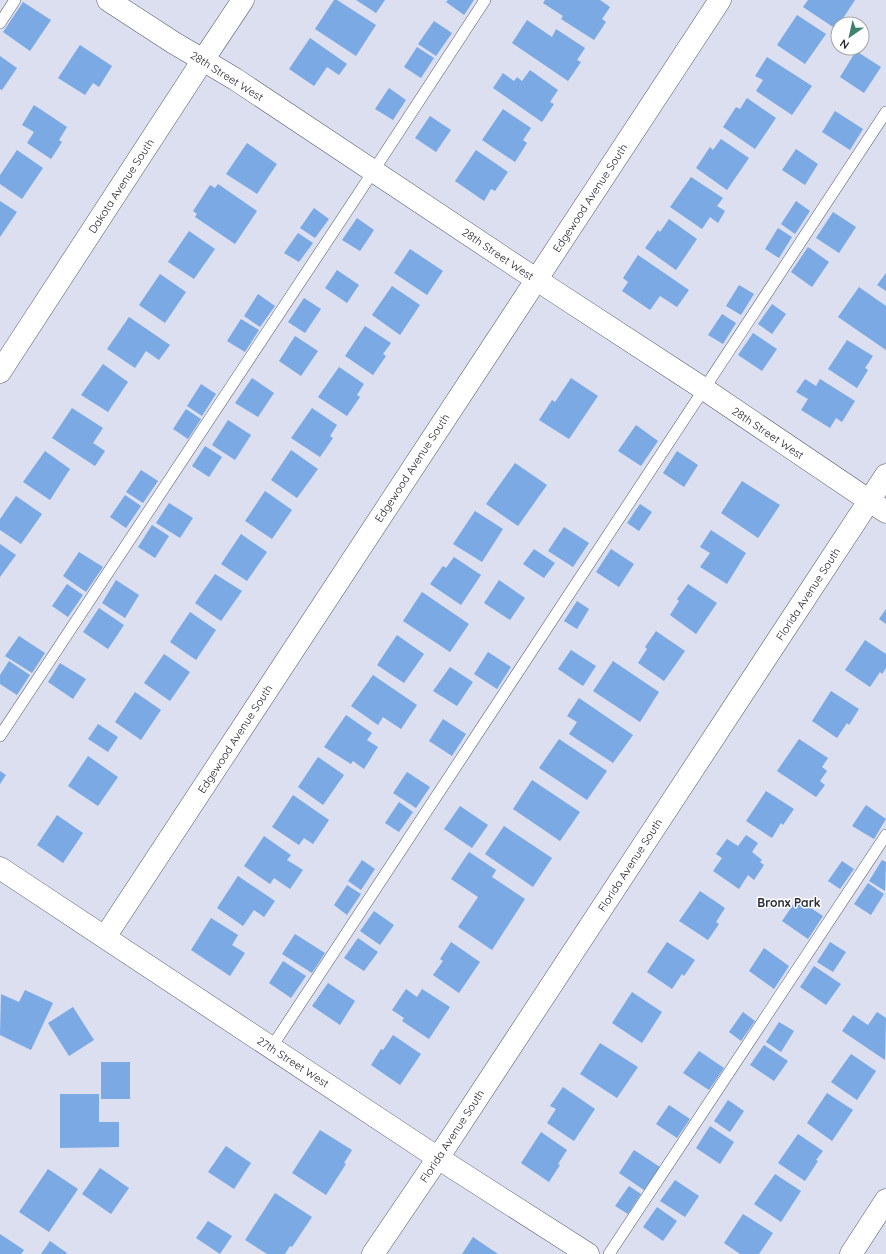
<svg xmlns="http://www.w3.org/2000/svg" width="886" height="1254" viewBox="0 0 886 1254" font-family="Quicksand,sans-serif">
	<style>
		.building { fill: #7aa9e4 }
		.lines { fill: none; stroke-linecap: round; stroke-linejoin: round }
		.lane-casing { stroke: #565a68; stroke-width: 12 }
		.street-casing { stroke: #565a68; stroke-width: 23 }
		.secondary-casing { stroke: #565a68; stroke-width: 23 }
		.lane { stroke: #fff; stroke-width: 11 }
		.street { stroke: #fff; stroke-width: 22 }
		.secondary { stroke: #fff; stroke-width: 22 }
		.labels { text-anchor: middle; stroke-width: 3; stroke-linejoin: round; paint-order: stroke }
		.street-label { font-size: 11px; fill: #22232a; stroke: #fff }
		.neighbourhood-label { font-size: 12px; font-weight: bold; fill: #292c38; stroke: #fff }
	</style>
	<rect width="100%" height="100%" fill="#dbdff0"/>
	<!-- building -->
	<g class="building">
		<polygon points="334,0 337,0 376,25 356,56 315,29"/>
		<polygon points="356,0 385,0 376,13"/>
		<polygon points="448,0 474,0 464,15 446,2"/>
		<polygon points="545,0 600,0 610,7 602,19 606,22 594,40 561,19 563,16 543,3"/>
		<polygon points="808,0 855,0 836,29 803,7"/>
		<polygon points="23,2 51,20 30,51 3,32"/>
		<polygon points="797,15 826,34 805,64 777,45"/>
		<polygon points="527,20 552,37 556,29 585,48 577,60 581,62 568,81 512,43"/>
		<polygon points="434,21 452,33 436,56 418,44"/>
		<polygon points="310,38 347,64 339,75 327,67 314,86 289,69"/>
		<polygon points="80,45 112,66 99,87 93,83 85,95 58,78"/>
		<polygon points="417,47 434,58 421,78 404,67"/>
		<polygon points="856,51 881,67 864,93 840,77"/>
		<polygon points="0,56 17,68 2,90 0,89"/>
		<polygon points="767,57 812,86 792,115 756,91 763,80 755,76"/>
		<polygon points="530,70 558,90 550,102 554,104 542,122 493,88 503,73 514,81 517,77 522,81"/>
		<polygon points="389,88 406,100 393,120 375,109"/>
		<polygon points="747,98 776,118 755,149 723,127 736,107 740,109"/>
		<polygon points="34,105 67,127 59,140 62,142 51,159 27,143 34,132 22,125"/>
		<polygon points="503,109 531,128 523,140 527,143 515,162 482,140"/>
		<polygon points="835,111 863,129 850,150 822,132"/>
		<polygon points="430,116 451,130 436,152 415,138"/>
		<polygon points="721,139 749,158 727,190 696,168 710,147 713,150"/>
		<polygon points="247,143 277,164 257,194 226,174"/>
		<polygon points="796,149 818,164 805,185 782,170"/>
		<polygon points="17,150 43,168 22,199 0,184 0,175"/>
		<polygon points="476,150 508,172 495,191 491,189 484,201 455,181"/>
		<polygon points="691,177 723,198 717,206 725,211 718,223 710,217 702,229 670,207"/>
		<polygon points="218,184 257,211 235,244 195,217 197,214 193,211 210,185 215,188"/>
		<polygon points="0,201 17,212 0,237"/>
		<polygon points="796,201 810,211 795,234 781,224"/>
		<polygon points="314,208 329,219 315,238 300,228"/>
		<polygon points="833,212 856,227 839,253 816,238"/>
		<polygon points="357,218 374,230 360,251 342,240"/>
		<polygon points="669,219 697,239 676,270 645,248 658,230 660,232"/>
		<polygon points="778,228 792,237 779,258 765,249"/>
		<polygon points="189,231 215,249 194,279 168,262"/>
		<polygon points="298,233 313,243 299,262 284,253"/>
		<polygon points="808,247 829,262 812,287 791,272"/>
		<polygon points="410,249 443,271 427,295 394,273"/>
		<polygon points="638,255 689,290 677,307 660,296 650,310 622,291 628,282 623,278"/>
		<polygon points="337,270 359,285 347,303 325,288"/>
		<polygon points="886,273 886,291 877,285"/>
		<polygon points="160,274 186,292 165,323 139,305"/>
		<polygon points="739,285 754,294 741,315 726,306"/>
		<polygon points="392,286 420,305 400,335 372,315"/>
		<polygon points="859,287 886,306 886,350 838,317"/>
		<polygon points="258,294 275,306 260,327 244,316"/>
		<polygon points="304,298 321,309 305,333 288,322"/>
		<polygon points="772,304 786,314 772,334 758,324"/>
		<polygon points="722,314 736,323 723,344 708,335"/>
		<polygon points="129,317 170,345 159,360 146,351 135,368 107,349"/>
		<polygon points="241,319 259,330 245,352 227,341"/>
		<polygon points="365,326 391,343 383,354 386,356 373,375 345,356"/>
		<polygon points="753,333 777,349 762,371 738,355"/>
		<polygon points="295,336 318,351 301,376 279,361"/>
		<polygon points="847,340 873,356 865,368 868,370 857,388 828,369"/>
		<polygon points="103,364 128,382 108,412 81,395"/>
		<polygon points="339,367 364,384 357,395 360,397 347,416 318,397"/>
		<polygon points="252,378 274,393 258,417 235,403"/>
		<polygon points="571,378 598,396 569,439 539,420 552,400 555,402"/>
		<polygon points="805,379 816,386 820,379 855,401 842,422 836,418 830,428 801,410 808,399 796,392"/>
		<polygon points="201,384 216,394 202,416 187,406"/>
		<polygon points="72,408 103,428 93,443 105,451 95,466 52,438"/>
		<polygon points="312,408 337,425 330,436 333,438 320,457 291,438"/>
		<polygon points="186,409 201,419 188,439 173,429"/>
		<polygon points="228,420 251,435 235,460 212,445"/>
		<polygon points="636,425 658,441 641,466 618,451"/>
		<polygon points="205,446 222,457 209,477 192,466"/>
		<polygon points="291,450 318,469 297,498 271,480"/>
		<polygon points="45,451 70,469 50,500 23,482"/>
		<polygon points="677,451 698,465 684,487 663,473"/>
		<polygon points="515,463 547,485 518,526 486,504"/>
		<polygon points="141,470 158,481 143,503 126,492"/>
		<polygon points="742,481 780,505 758,538 721,513"/>
		<polygon points="265,491 292,510 272,539 245,521"/>
		<polygon points="125,495 141,506 126,528 110,517"/>
		<polygon points="16,496 42,514 21,544 0,530 0,519"/>
		<polygon points="169,503 193,518 180,538 156,523"/>
		<polygon points="640,504 652,512 639,531 627,523"/>
		<polygon points="475,511 503,529 482,562 453,544"/>
		<polygon points="152,525 169,536 155,558 138,547"/>
		<polygon points="564,527 589,543 573,567 548,551"/>
		<polygon points="711,530 746,553 727,584 700,567 710,553 700,547"/>
		<polygon points="241,534 267,552 247,581 221,564"/>
		<polygon points="0,544 16,555 0,577"/>
		<polygon points="534,549 555,563 544,578 523,564"/>
		<polygon points="611,549 634,564 619,587 596,572"/>
		<polygon points="79,552 103,567 86,592 63,576"/>
		<polygon points="454,557 481,575 461,605 430,584 443,566 446,568"/>
		<polygon points="215,574 242,591 221,621 195,603"/>
		<polygon points="116,580 139,595 125,618 102,603"/>
		<polygon points="499,580 525,598 510,620 484,603"/>
		<polygon points="67,584 83,595 68,617 52,606"/>
		<polygon points="688,584 717,603 696,634 670,615 679,601 677,599"/>
		<polygon points="422,592 469,624 450,652 403,621"/>
		<polygon points="577,601 589,609 577,629 564,621"/>
		<polygon points="99,608 124,625 108,649 83,632"/>
		<polygon points="886,609 886,624 879,619"/>
		<polygon points="190,612 216,630 196,660 170,642"/>
		<polygon points="656,631 685,651 664,681 638,663 647,649 645,647"/>
		<polygon points="397,635 424,654 404,683 377,665"/>
		<polygon points="19,636 45,653 32,673 5,656"/>
		<polygon points="865,640 886,654 886,668 882,674 880,672 870,687 845,670"/>
		<polygon points="571,650 596,666 583,686 558,669"/>
		<polygon points="488,652 511,667 497,689 474,674"/>
		<polygon points="164,654 190,672 170,701 144,683"/>
		<polygon points="9,661 30,675 17,695 0,684 0,675"/>
		<polygon points="613,661 659,692 640,722 593,691"/>
		<polygon points="60,663 86,679 73,699 48,682"/>
		<polygon points="450,667 473,682 457,706 433,691"/>
		<polygon points="373,675 417,705 401,729 383,717 378,725 351,706"/>
		<polygon points="831,691 859,709 849,725 847,723 837,738 812,721"/>
		<polygon points="135,692 161,710 141,740 115,722"/>
		<polygon points="579,698 633,735 613,763 569,734 577,722 567,716"/>
		<polygon points="346,715 372,733 367,740 378,747 364,769 353,761 351,764 324,747"/>
		<polygon points="443,719 466,734 452,756 429,741"/>
		<polygon points="98,724 118,737 108,752 88,739"/>
		<polygon points="559,739 607,771 587,800 539,768"/>
		<polygon points="799,739 828,758 822,767 827,771 820,781 825,785 816,797 777,771"/>
		<polygon points="88,756 118,777 98,806 68,786"/>
		<polygon points="318,757 344,775 323,805 298,787"/>
		<polygon points="0,771 6,775 0,784"/>
		<polygon points="407,772 430,787 416,808 393,793"/>
		<polygon points="532,780 580,812 560,841 513,809"/>
		<polygon points="766,791 794,809 783,825 781,823 772,838 746,821"/>
		<polygon points="293,795 329,820 313,844 304,838 299,845 272,827"/>
		<polygon points="399,802 413,812 399,832 385,823"/>
		<polygon points="866,805 886,819 874,839 852,826"/>
		<polygon points="460,806 488,825 472,848 444,829"/>
		<polygon points="57,815 83,833 63,863 37,845"/>
		<polygon points="504,826 552,858 533,887 485,854"/>
		<polygon points="746,835 758,843 752,852 762,860 760,862 764,865 754,880 748,875 739,889 713,871 722,858 716,854 727,839 738,846"/>
		<polygon points="264,836 291,855 287,860 303,870 290,889 274,878 270,884 244,866"/>
		<polygon points="469,852 496,870 492,877 525,899 492,950 458,927 478,897 451,879"/>
		<polygon points="362,860 375,869 361,890 348,881"/>
		<polygon points="882,860 886,862 885,891 869,881"/>
		<polygon points="842,861 854,869 840,889 828,881"/>
		<polygon points="238,876 275,901 264,917 254,910 243,926 217,908"/>
		<polygon points="868,883 884,894 871,915 854,904"/>
		<polygon points="347,885 361,894 347,915 334,905"/>
		<polygon points="700,891 725,908 716,922 719,924 708,940 679,921"/>
		<polygon points="797,899 823,916 808,939 782,921"/>
		<polygon points="374,911 394,925 380,945 360,931"/>
		<polygon points="211,918 238,935 232,945 245,953 230,976 191,950"/>
		<polygon points="295,934 325,953 312,973 282,954"/>
		<polygon points="358,938 378,952 364,971 344,958"/>
		<polygon points="451,942 480,962 459,993 433,975 443,961 440,959"/>
		<polygon points="667,942 695,960 684,976 682,974 672,989 647,972"/>
		<polygon points="830,942 846,952 833,972 817,962"/>
		<polygon points="764,948 789,966 774,989 749,971"/>
		<polygon points="283,961 306,976 291,998 269,983"/>
		<polygon points="814,966 841,984 826,1005 800,987"/>
		<polygon points="328,983 355,1001 340,1025 312,1006"/>
		<polygon points="406,989 417,997 422,989 450,1007 429,1039 402,1021 404,1018 392,1010"/>
		<polygon points="25,990 53,1003 31,1050 0,1035 1,994 19,1002"/>
		<polygon points="632,992 662,1012 642,1043 612,1023"/>
		<polygon points="73,1007 94,1040 69,1056 48,1023"/>
		<polygon points="743,1012 755,1021 741,1041 729,1032"/>
		<polygon points="877,1012 886,1018 885,1060 842,1031 853,1015 868,1025"/>
		<polygon points="779,1022 794,1031 781,1052 766,1042"/>
		<polygon points="393,1035 421,1054 400,1085 371,1065 381,1049 383,1050"/>
		<polygon points="600,1043 638,1067 617,1098 580,1074"/>
		<polygon points="764,1045 788,1061 774,1081 750,1065"/>
		<polygon points="699,1051 724,1068 709,1090 683,1073"/>
		<polygon points="851,1054 876,1071 857,1100 831,1082"/>
		<rect x="101" y="1062" width="29" height="37"/>
		<polygon points="563,1087 595,1109 574,1141 547,1123 556,1109 550,1106"/>
		<polygon points="827,1093 853,1110 832,1141 807,1123"/>
		<polygon points="60,1094 99,1094 99,1122 119,1122 119,1147 60,1148"/>
		<polygon points="728,1100 744,1111 730,1132 714,1121"/>
		<polygon points="669,1105 690,1119 677,1138 656,1124"/>
		<polygon points="710,1126 734,1142 720,1164 696,1148"/>
		<polygon points="320,1130 352,1150 344,1163 346,1164 326,1195 292,1173"/>
		<polygon points="541,1132 567,1150 558,1164 560,1165 549,1182 521,1163"/>
		<polygon points="798,1134 823,1151 816,1160 818,1161 805,1181 778,1163"/>
		<polygon points="226,1146 251,1163 234,1189 208,1172"/>
		<polygon points="634,1150 660,1167 644,1190 619,1173"/>
		<polygon points="100,1168 129,1188 111,1214 82,1194"/>
		<polygon points="48,1169 78,1189 49,1232 19,1212"/>
		<polygon points="775,1174 801,1191 781,1222 754,1204"/>
		<polygon points="675,1180 699,1196 685,1217 660,1201"/>
		<polygon points="629,1186 641,1194 628,1214 615,1206"/>
		<polygon points="275,1193 312,1217 292,1247 290,1246 285,1254 267,1254 245,1240"/>
		<polygon points="657,1207 677,1221 663,1241 643,1227"/>
		<polygon points="743,1214 773,1233 759,1254 740,1254 724,1243"/>
		<polygon points="208,1221 232,1236 220,1254 196,1238"/>
		<polygon points="0,1234 24,1250 21,1254 0,1254"/>
		<polygon points="473,1237 498,1254 462,1254"/>
		<polygon points="50,1241 67,1253 66,1254 41,1254"/>
	</g>
	<g class="lines">
		<!-- lane casing -->
		<g class="lane-casing">
			<g id="lane">
				<polyline points="0,23 15,0"/>
				<polyline points="0,736 359,193 485,0"/>
				<polyline points="271,1048 886,112"/>
				<polyline points="609,1254 886,835"/>
			</g>
		</g>
		<!-- street casing -->
		<g class="street-casing">
			<g id="street">
				<polyline points="0,372 203,60 174,43 108,0"/>
				<polyline points="0,868 438,1158 588,1254"/>
				<polyline points="105,937 720,0"/>
				<polyline points="373,1254 438,1158 886,475"/>
				<polyline points="851,1254 886,1200"/>
			</g>
		</g>
		<!-- secondary casing -->
		<g class="secondary-casing">
			<polyline id="secondary" points="243,0 203,60 235,79 537,280 704,389 886,512"/>
		</g>
		<!-- lane -->
		<use href="#lane" class="lane"/>
		<!-- street -->
		<use href="#street" class="street"/>
		<!-- secondary -->
		<use href="#secondary" class="secondary"/>
	</g>
	<g class="labels">
		<!-- street labels -->
		<g class="street-label">
			<text transform="translate(227 76) rotate(32)" y="4">28th Street West</text>
			<text transform="translate(121 186) rotate(-57)" y="4">Dakota Avenue South</text>
			<text transform="translate(590 198) rotate(-57)" y="4">Edgewood Avenue South</text>
			<text transform="translate(498 254) rotate(34)" y="4">28th Street West</text>
			<text transform="translate(768 433) rotate(34)" y="4">28th Street West</text>
			<text transform="translate(412 468) rotate(-57)" y="4">Edgewood Avenue South</text>
			<text transform="translate(808 594) rotate(-57)" y="4">Florida Avenue South</text>
			<text transform="translate(235 739) rotate(-57)" y="4">Edgewood Avenue South</text>
			<text transform="translate(630 865) rotate(-57)" y="4">Florida Avenue South</text>
			<text transform="translate(293 1062) rotate(33)" y="4">27th Street West</text>
			<text transform="translate(452 1136) rotate(-57)" y="4">Florida Avenue South</text>
		</g>
		<!-- neighbourhood labels -->
		<g class="neighbourhood-label">
			<text x="789" y="907">Bronx Park</text>
		</g>
	</g>
	<!-- north arrow -->
	<g transform="translate(850 36) rotate(214)"><circle r="19" fill="#ffffff" stroke="#a7a7aa"/>
	<path d="M0-3L7 15L0 10L-7 15Z" fill="#3f8171"/>
	<text y="-6" font-size="11" font-weight="bold" text-anchor="middle" fill="#22232a">N</text>
	</g>
</svg>
